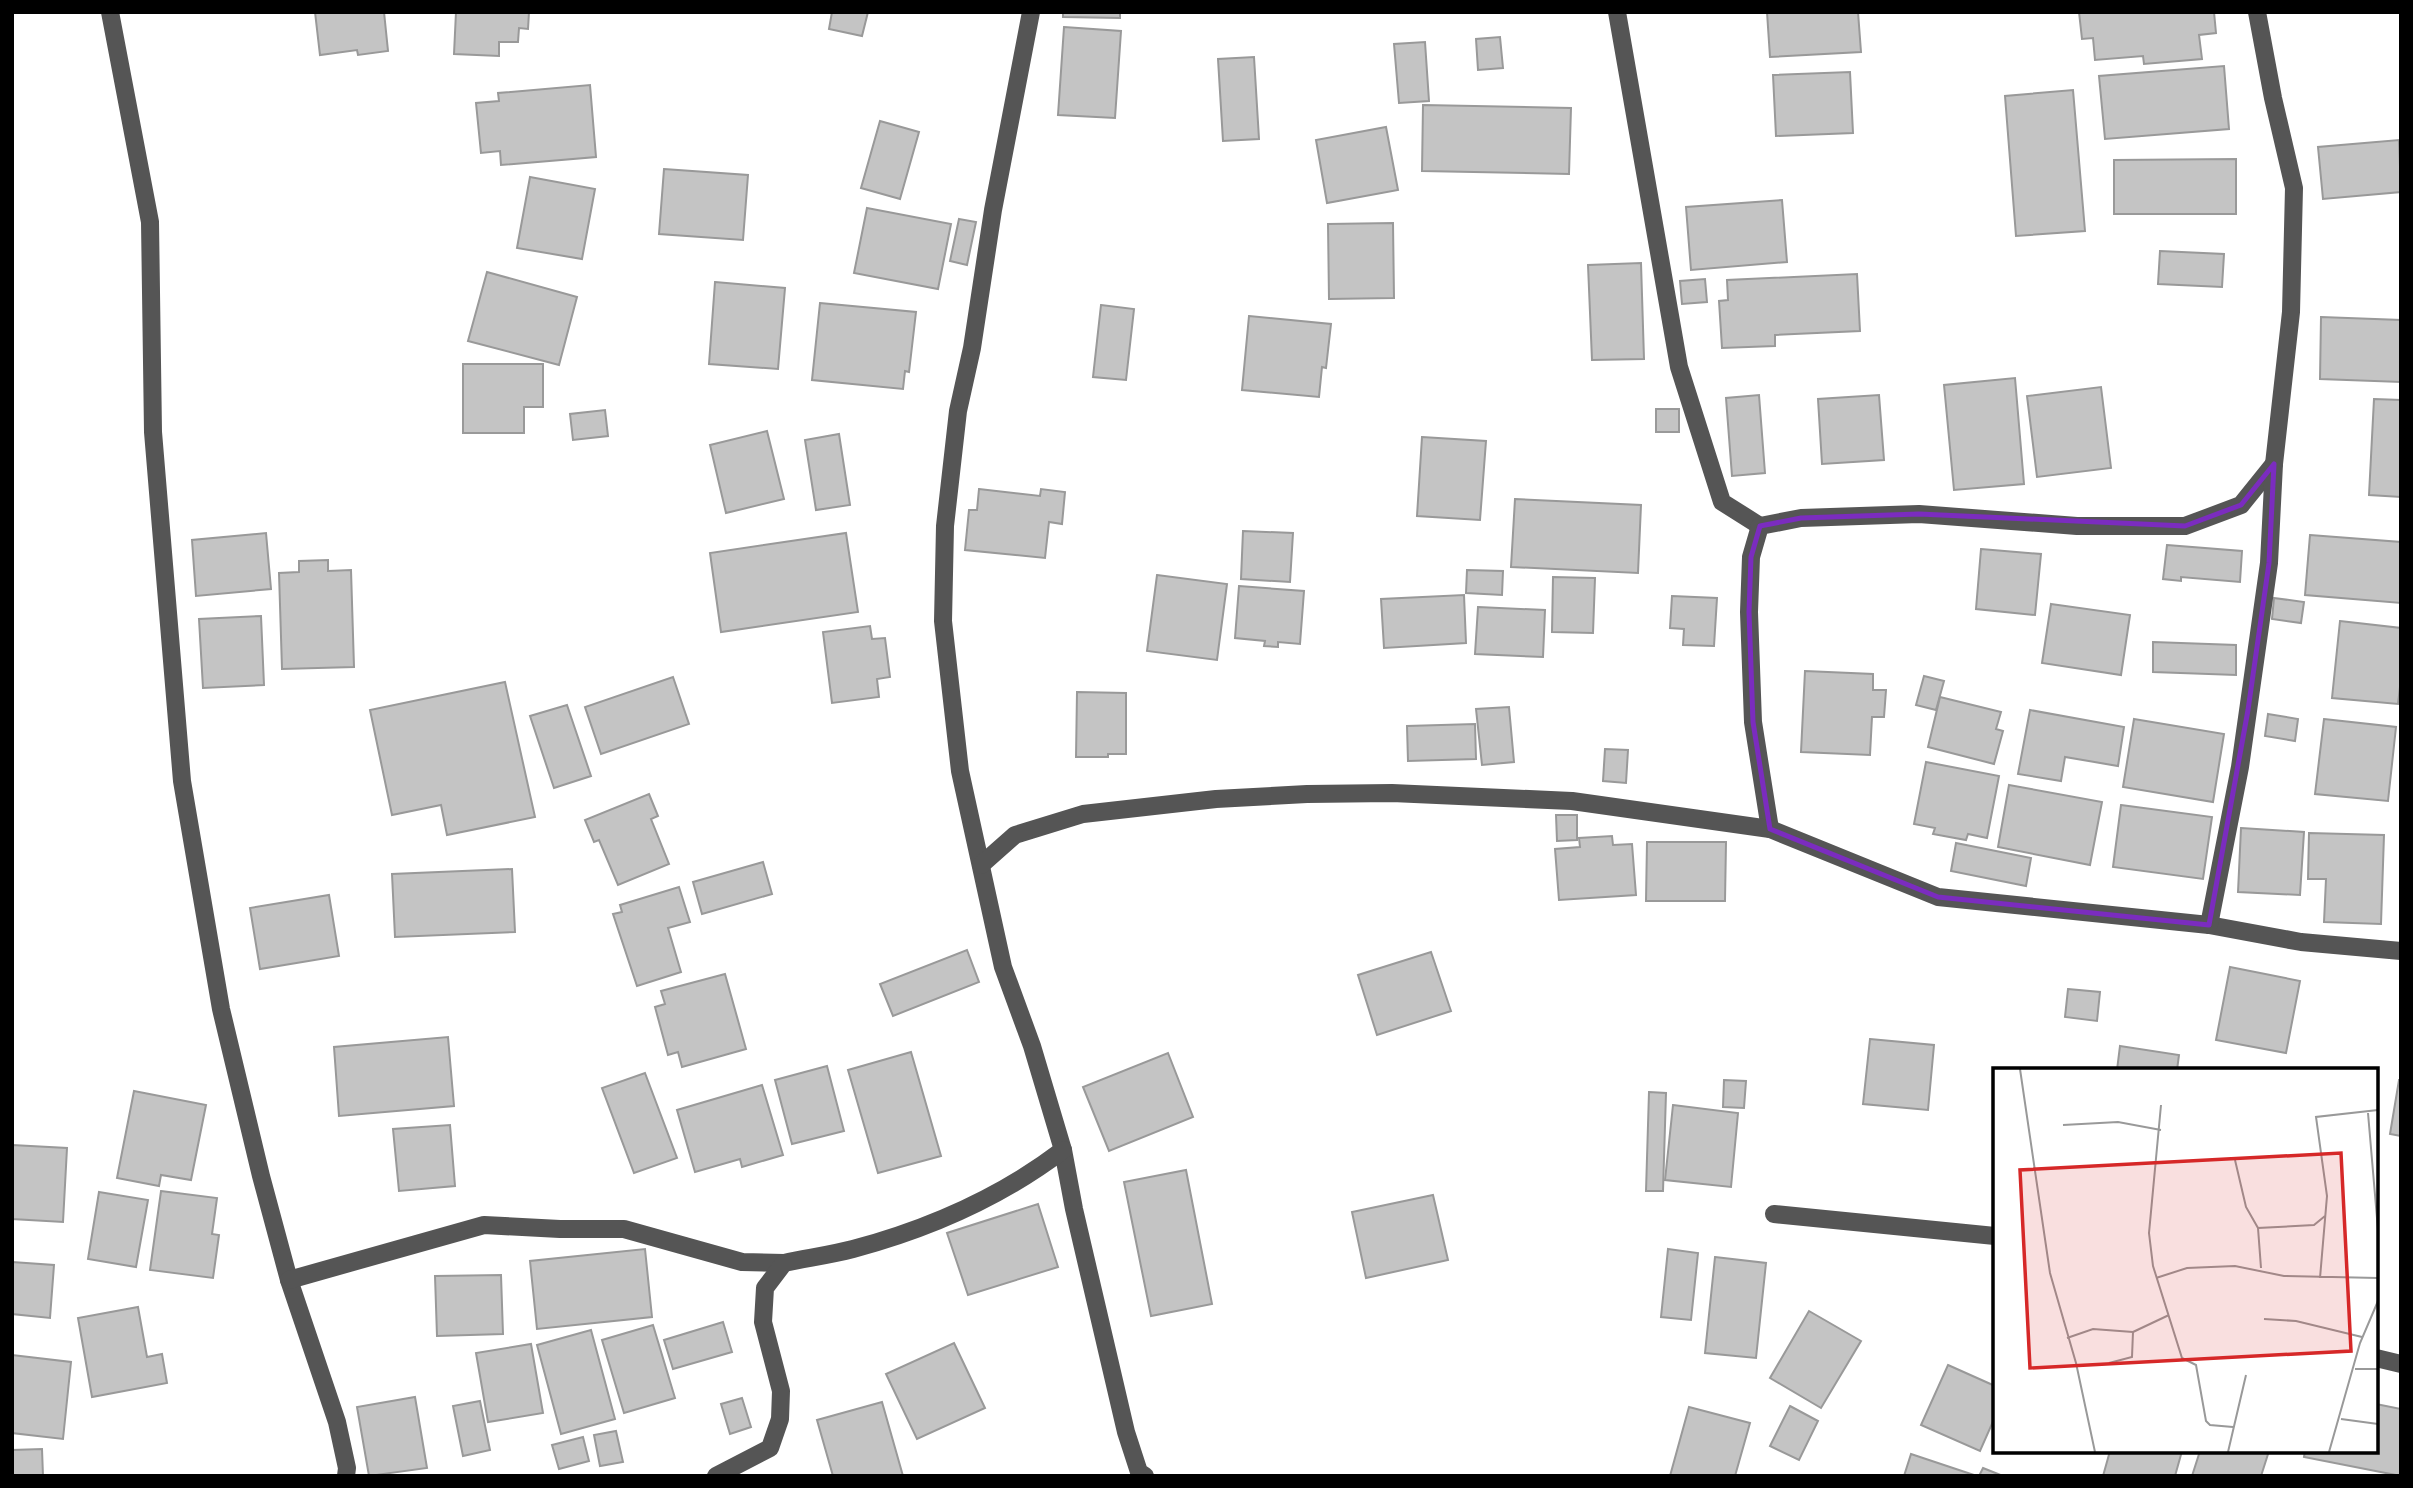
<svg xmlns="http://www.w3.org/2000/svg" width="2413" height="1488" viewBox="0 0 2413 1488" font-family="'Varela Round',sans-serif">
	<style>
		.building { fill: #c4c4c4; stroke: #999; stroke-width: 2 }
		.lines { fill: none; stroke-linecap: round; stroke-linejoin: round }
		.minor { stroke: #555; stroke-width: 18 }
		.marked { fill: none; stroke: #7b2cbf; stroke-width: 5; stroke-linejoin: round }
		.inset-road { fill: none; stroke: #999; stroke-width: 2 }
		.view { fill: #d62828; fill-opacity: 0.15; stroke: #d62828; stroke-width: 3.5 }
		.inset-edge { fill: none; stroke: #000; stroke-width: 3.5 }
	</style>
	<rect width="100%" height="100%" fill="#fff"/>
	<!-- building -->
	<g class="building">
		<polygon points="315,12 384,12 388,51 358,55 357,50 320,55"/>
		<polygon points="456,12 529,12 528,29 519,28 518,42 499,42 499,56 454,54"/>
		<polygon points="832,12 868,12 862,36 829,29"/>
		<polygon points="1063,12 1120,12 1120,18 1063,17"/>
		<polygon points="1767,12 1858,12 1861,52 1770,57"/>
		<polygon points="2079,12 2214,12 2216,33 2199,35 2202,59 2144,64 2143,56 2095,60 2093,38 2082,39"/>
		<polygon points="1064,27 1121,31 1115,118 1058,115"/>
		<polygon points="1500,37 1503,68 1478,70 1476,39"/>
		<polygon points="1425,42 1429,101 1399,103 1394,44"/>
		<polygon points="1254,57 1259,139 1223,141 1218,59"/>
		<polygon points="2224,66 2229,129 2105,139 2099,76"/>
		<polygon points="1850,72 1853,133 1776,136 1773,75"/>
		<polygon points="590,85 596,157 501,165 500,151 481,153 476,103 499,101 498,93"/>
		<polygon points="2073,90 2085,231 2016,236 2005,96"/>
		<polygon points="1423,105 1571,108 1569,174 1422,171"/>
		<polygon points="880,121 919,132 900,199 861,188"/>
		<polygon points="1386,127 1398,190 1327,203 1316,140"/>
		<polygon points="2399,140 2401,192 2323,199 2318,147"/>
		<polygon points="2236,159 2236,214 2114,214 2114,160"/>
		<polygon points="664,169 748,175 743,240 659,234"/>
		<polygon points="530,177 595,189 582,259 517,248"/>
		<polygon points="1782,200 1787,262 1691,270 1686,207"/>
		<polygon points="867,208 951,224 938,289 854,273"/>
		<polygon points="959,219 976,222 967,265 950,261"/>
		<polygon points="1393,223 1394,298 1329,299 1328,224"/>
		<polygon points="2160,251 2224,254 2222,287 2158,284"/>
		<polygon points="1641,263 1644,359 1592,360 1588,265"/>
		<polygon points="487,272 577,297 559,365 468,341"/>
		<polygon points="1857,274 1860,331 1775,335 1775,346 1722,348 1719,301 1728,300 1727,280"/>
		<polygon points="1705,279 1707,302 1682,304 1680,281"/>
		<polygon points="715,282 785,288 778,369 709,364"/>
		<polygon points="820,303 916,312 909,372 905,371 903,389 812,380"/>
		<polygon points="1101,305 1134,309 1126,380 1093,377"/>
		<polygon points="1249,316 1331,324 1326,368 1322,367 1319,397 1242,390"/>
		<polygon points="2321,317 2401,320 2401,382 2320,379"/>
		<polygon points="463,364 543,364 543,407 524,407 524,433 463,433"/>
		<polygon points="2015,378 2024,484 1954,490 1944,385"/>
		<polygon points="2101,387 2111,468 2037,477 2027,396"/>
		<polygon points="1759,395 1765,473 1732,476 1726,398"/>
		<polygon points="1879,395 1884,460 1822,464 1818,399"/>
		<polygon points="2374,399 2401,400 2401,497 2369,495"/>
		<rect x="1656" y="409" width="23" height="23"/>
		<polygon points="605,410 608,436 573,440 570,414"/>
		<polygon points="767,431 784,499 726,513 710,445"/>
		<polygon points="839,434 850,505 816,510 805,440"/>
		<polygon points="1422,437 1486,441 1480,520 1417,516"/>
		<polygon points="979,489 1040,496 1041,489 1065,492 1062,524 1049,522 1045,558 965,550 969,510 977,510"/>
		<polygon points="1515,499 1641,505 1638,573 1511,567"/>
		<polygon points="1243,531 1293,533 1290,582 1241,579"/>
		<polygon points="266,533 271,589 196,596 192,540"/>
		<polygon points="846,533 858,612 721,632 710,553"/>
		<polygon points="2310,535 2401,542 2401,603 2305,595"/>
		<polygon points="2167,545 2242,551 2240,582 2181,577 2181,581 2163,579"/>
		<polygon points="1981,549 2041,554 2035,615 1976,609"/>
		<polygon points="328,560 328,571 351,570 354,667 282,669 279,573 299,572 299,561"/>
		<polygon points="1467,570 1503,571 1502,595 1466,593"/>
		<polygon points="1157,575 1227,584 1217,660 1147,651"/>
		<polygon points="1553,577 1595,578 1593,633 1552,632"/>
		<polygon points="1239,586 1304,591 1300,644 1278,642 1278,647 1264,646 1265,641 1235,638"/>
		<polygon points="1464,595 1466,643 1384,648 1381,599"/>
		<polygon points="1672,596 1717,598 1714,646 1683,645 1684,629 1670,628"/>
		<polygon points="2274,598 2304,602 2301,623 2272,619"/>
		<polygon points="2051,604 2130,615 2121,675 2042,663"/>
		<polygon points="1478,607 1545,610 1543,657 1475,654"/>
		<polygon points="261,616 264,685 203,688 199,619"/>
		<polygon points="2340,621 2401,628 2401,678 2398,704 2332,698"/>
		<polygon points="870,626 872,639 885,638 890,677 877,679 879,697 832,703 823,632"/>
		<polygon points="2153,642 2236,645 2236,675 2153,672"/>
		<polygon points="1805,671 1873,674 1873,690 1886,690 1884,717 1872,717 1870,755 1801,752"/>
		<polygon points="1924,676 1944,681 1936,710 1916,705"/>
		<polygon points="673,677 689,724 601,754 585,707"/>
		<polygon points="505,682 535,817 447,835 441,805 392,815 370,710"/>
		<polygon points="1077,692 1126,693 1126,754 1108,754 1108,757 1076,757"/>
		<polygon points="1940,697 2001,712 1996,729 2003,731 1994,764 1928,747"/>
		<polygon points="567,705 591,776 554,788 530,716"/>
		<polygon points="1509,707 1514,762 1482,765 1476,709"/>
		<polygon points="2030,710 2124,727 2118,766 2065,757 2061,781 2018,774"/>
		<polygon points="2268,714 2298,719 2295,741 2265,736"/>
		<polygon points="2134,719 2224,734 2213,802 2123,787"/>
		<polygon points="2324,719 2396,727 2388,801 2315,794"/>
		<polygon points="1475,724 1476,759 1408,761 1407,726"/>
		<polygon points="1605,749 1628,750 1626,783 1603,781"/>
		<polygon points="1926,762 1999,776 1987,838 1968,834 1966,840 1933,834 1935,828 1914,824"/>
		<polygon points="2009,785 2102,802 2090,865 1998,847"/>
		<polygon points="649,794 658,816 651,819 669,864 618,885 599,840 594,842 585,820"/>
		<polygon points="2121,805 2212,817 2203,879 2113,867"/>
		<polygon points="1556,815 1577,815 1577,840 1557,841"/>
		<polygon points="2241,828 2304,832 2300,895 2238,892"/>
		<polygon points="2309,833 2384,835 2381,924 2324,922 2326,879 2308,879"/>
		<polygon points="1612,836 1613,845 1632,844 1636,895 1559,900 1555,849 1580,847 1579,838"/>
		<polygon points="1647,842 1726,842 1725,901 1646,901"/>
		<polygon points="1956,843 2031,858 2026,886 1951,871"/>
		<polygon points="763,862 772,894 702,914 693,882"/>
		<polygon points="512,869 515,932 395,937 392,874"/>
		<polygon points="679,887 690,922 668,928 681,972 637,986 613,914 622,912 620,905"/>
		<polygon points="329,895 339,956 260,969 250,908"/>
		<polygon points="967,950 979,982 893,1016 880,984"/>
		<polygon points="1431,952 1451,1011 1377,1035 1358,975"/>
		<polygon points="2230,967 2300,981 2286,1053 2216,1040"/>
		<polygon points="725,974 746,1049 682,1067 678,1052 668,1055 655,1007 665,1004 661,991"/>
		<polygon points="2068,989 2100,992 2097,1021 2065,1017"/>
		<polygon points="448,1037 454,1106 339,1116 334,1047"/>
		<polygon points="1870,1039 1934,1045 1928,1110 1863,1104"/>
		<polygon points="2120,1046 2179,1055 2177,1070 2117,1070"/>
		<polygon points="911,1052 941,1156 878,1173 848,1070"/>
		<polygon points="1168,1053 1193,1117 1109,1151 1083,1087"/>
		<polygon points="827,1066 844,1131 792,1144 775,1080"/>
		<polygon points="645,1073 677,1158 634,1173 602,1088"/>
		<polygon points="1724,1080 1746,1081 1744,1108 1723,1107"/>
		<polygon points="2399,1080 2401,1080 2401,1136 2390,1134"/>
		<polygon points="762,1085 783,1155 742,1167 740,1159 695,1172 677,1110"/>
		<polygon points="134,1091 206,1105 191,1180 161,1175 159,1186 117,1178"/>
		<polygon points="1649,1092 1666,1093 1663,1191 1646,1191"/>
		<polygon points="1673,1105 1738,1113 1731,1187 1665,1180"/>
		<polygon points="450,1125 455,1186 399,1191 393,1129"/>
		<polygon points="12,1145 67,1148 63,1222 12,1219"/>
		<polygon points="1186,1170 1212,1304 1151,1316 1124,1182"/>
		<polygon points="161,1191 217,1198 212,1234 219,1235 213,1278 150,1270"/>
		<polygon points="99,1192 148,1200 136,1267 88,1259"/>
		<polygon points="1433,1195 1448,1260 1366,1278 1352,1212"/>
		<polygon points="1038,1204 1058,1267 968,1295 947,1233"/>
		<polygon points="645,1249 652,1317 537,1329 530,1261"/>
		<polygon points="1668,1249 1698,1253 1691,1320 1661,1317"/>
		<polygon points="1715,1257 1766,1263 1756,1358 1705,1353"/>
		<polygon points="12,1262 54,1265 50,1318 12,1314"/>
		<polygon points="501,1275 503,1334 437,1336 435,1276"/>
		<polygon points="138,1307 147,1357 162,1354 167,1383 92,1397 78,1318"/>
		<polygon points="1809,1311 1861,1341 1821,1408 1770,1378"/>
		<polygon points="723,1322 732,1352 673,1369 664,1340"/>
		<polygon points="653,1325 675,1398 624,1413 602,1340"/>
		<polygon points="591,1330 615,1419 561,1434 537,1345"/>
		<polygon points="954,1343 985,1408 917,1439 886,1374"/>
		<polygon points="531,1344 543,1413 488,1422 476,1353"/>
		<polygon points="12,1355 71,1362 63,1439 12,1433"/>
		<polygon points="1948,1365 1995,1386 1995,1417 1980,1451 1921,1425"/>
		<polygon points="415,1397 427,1468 369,1476 357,1407"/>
		<polygon points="742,1398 751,1427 730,1434 721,1404"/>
		<polygon points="480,1401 490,1450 463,1456 453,1406"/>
		<polygon points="882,1402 903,1476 833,1476 817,1420"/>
		<polygon points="2376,1404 2401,1409 2401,1476 2304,1457 2305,1451 2376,1451"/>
		<polygon points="1790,1406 1818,1421 1799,1460 1770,1446"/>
		<polygon points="1689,1407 1750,1423 1735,1476 1670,1476"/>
		<polygon points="616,1431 623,1462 600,1466 594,1435"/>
		<polygon points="583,1437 589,1461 559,1469 552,1445"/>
		<polygon points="42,1449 43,1476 12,1476 12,1450"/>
		<polygon points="2110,1451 2182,1451 2175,1476 2103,1476"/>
		<polygon points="2200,1451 2269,1451 2261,1476 2192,1476"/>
		<polygon points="1911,1454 1974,1475 1974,1476 1904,1476"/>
		<polygon points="1983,1468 2003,1476 1979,1476"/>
	</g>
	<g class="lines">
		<!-- minor -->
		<g class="minor">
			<polyline points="110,12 150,222 153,432 182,781 221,1009 261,1176 289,1280 337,1422 347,1468 346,1476"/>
			<polyline points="1031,12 993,210 972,348 958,411 945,526 943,621 960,771 1003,967 1032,1046 1063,1150 1074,1209 1126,1432 1139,1472 1145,1476"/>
			<polyline points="1617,12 1679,367 1722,502 1760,526"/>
			<polyline points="1770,829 1753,722 1749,612 1751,557 1760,526 1801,518 1919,514 2077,526 2185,526 2241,505 2274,464"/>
			<polyline points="981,865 1015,835 1083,814 1216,799 1307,794 1392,793 1572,801 1770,829 1938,897 2209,925 2301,942 2401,951"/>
			<polyline points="2209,925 2240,767 2269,563 2274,464 2291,312 2294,188 2273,98 2257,12"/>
			<polyline points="1774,1214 1995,1236"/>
			<polyline points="289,1280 484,1225 560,1229 624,1229 742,1262 784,1263"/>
			<polyline points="2376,1358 2401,1364"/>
			<path d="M716 1476 770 1448 780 1419 781 1391 763 1322 765 1288 784 1263C807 1258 830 1255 853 1249 928 1229 1001 1197 1063 1150"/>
		</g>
	</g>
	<!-- marked area -->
	<path class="marked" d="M2274 464 2269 563 2248 710 2209 925 1938 897 1770 829 1753 722 1749 612 1751 557 1760 526 1801 518 1919 514 2185 526 2241 505Z"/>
	<!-- overview -->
	<g transform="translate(1993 1068)">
		<rect width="385" height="385" fill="#fff"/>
		<path class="inset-road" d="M27 1 57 205 83 295 102 384M168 37 156 165 160 198 189 290 203 297 213 353 217 357 240 359M375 45 385 162M70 57 125 54 168 62M242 92 253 139 265 160M385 175V207M268 200 265 160 321 157 332 148M163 210 194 200 242 198 291 208 385 210M327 210 334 128 323 49 385 42M271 251 303 253 369 269M74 270 100 261 140 264M116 295 139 289 140 264 176 247M362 301H385M348 351 385 356M235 384 253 307M336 384 367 275 385 233"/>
		<path class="view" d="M348 85 358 283 37 300 27 102Z"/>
		<rect width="385" height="385" class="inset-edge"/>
	</g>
	<!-- border -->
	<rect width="2413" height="1488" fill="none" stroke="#000000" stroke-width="28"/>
</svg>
